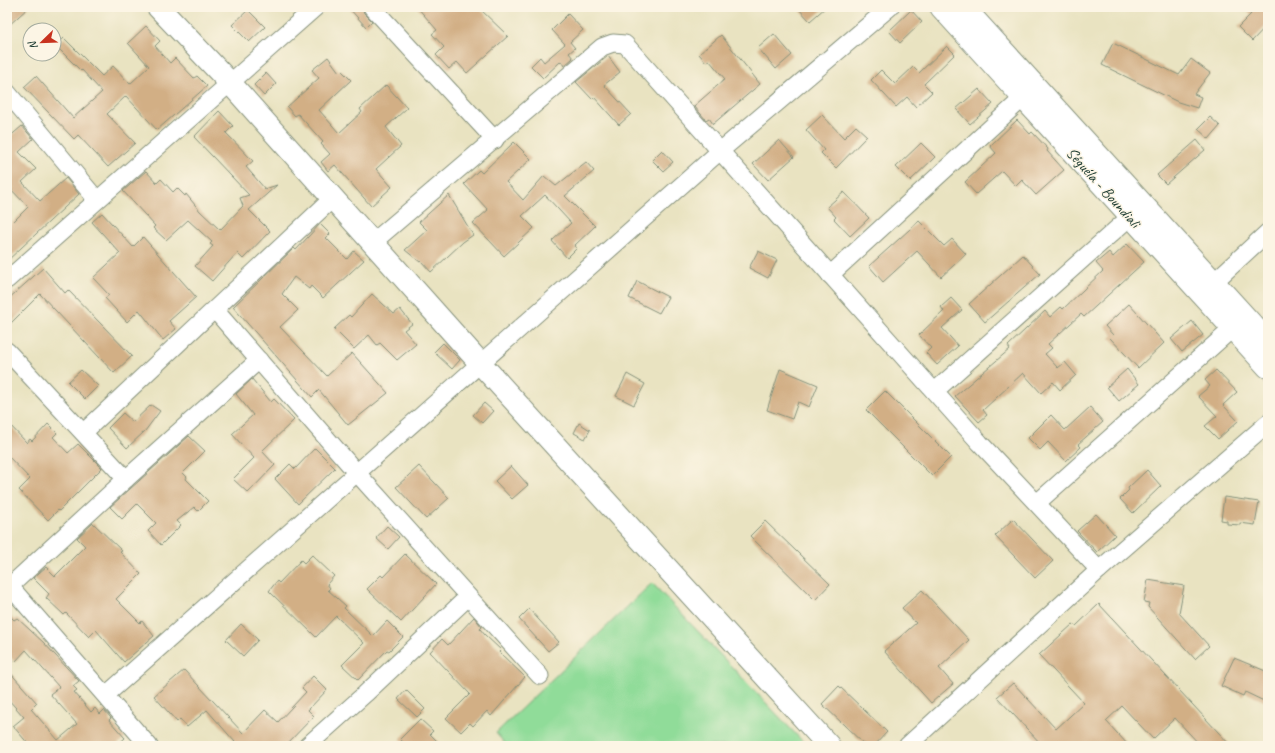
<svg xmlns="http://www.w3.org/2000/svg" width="1275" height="753" viewBox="0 0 1275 753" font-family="Caveat,sans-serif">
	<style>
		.green { fill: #90dc99; stroke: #588c66 }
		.building { fill: #d2af85 }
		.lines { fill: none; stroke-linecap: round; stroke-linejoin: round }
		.street-casing { stroke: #84907a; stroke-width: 19 }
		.secondary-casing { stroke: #84907a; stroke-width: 24 }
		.primary-casing { stroke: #84907a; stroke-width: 24 }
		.street { stroke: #fff; stroke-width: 17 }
		.secondary { stroke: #fff; stroke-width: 22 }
		.primary { stroke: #fff; stroke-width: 22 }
		.labels { text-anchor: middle; stroke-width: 3; stroke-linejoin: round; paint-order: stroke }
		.street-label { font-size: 16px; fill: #1f3d34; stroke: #fcf5e5 }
	</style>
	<rect width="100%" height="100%" fill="#fcf5e5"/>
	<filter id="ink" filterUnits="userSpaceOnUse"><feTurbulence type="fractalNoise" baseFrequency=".025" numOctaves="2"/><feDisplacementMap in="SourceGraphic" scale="8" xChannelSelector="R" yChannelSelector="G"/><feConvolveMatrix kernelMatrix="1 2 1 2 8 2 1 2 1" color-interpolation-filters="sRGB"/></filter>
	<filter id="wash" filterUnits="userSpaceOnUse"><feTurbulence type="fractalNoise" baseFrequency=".012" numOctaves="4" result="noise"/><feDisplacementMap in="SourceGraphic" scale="16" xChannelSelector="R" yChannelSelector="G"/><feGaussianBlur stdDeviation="0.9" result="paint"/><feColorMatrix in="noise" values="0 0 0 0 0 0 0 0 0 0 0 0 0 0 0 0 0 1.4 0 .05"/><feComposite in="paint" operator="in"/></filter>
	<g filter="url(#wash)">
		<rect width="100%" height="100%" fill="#e9e3c1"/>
		<!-- green -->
		<polygon class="green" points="652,583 807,746 507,746 496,733"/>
		<g id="blocks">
			<!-- building -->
			<g class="building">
				<polygon points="13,7 29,7 7,27 7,12"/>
				<polygon points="348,7 362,7 364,13 372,21 366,27"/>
				<polygon points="417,7 478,7 508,36 467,73 457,62 449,69 436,55 444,47 432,34 437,30"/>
				<polygon points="797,7 826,7 810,21"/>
				<polygon points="1244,7 1268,7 1268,24 1252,41 1238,27 1251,14"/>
				<polygon points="248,10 265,27 249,42 232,25"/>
				<polygon points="911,10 922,22 900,43 889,31"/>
				<polygon points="568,14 583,30 570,42 575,48 569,53 573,58 564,66 561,61 543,78 531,66 540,57 544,62 565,44 552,30"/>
				<polygon points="146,26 160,41 155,46 170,63 175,58 194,78 197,76 207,86 157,130 126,96 107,114 135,143 108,167 78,135 74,139 24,87 36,76 73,118 102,92 82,70 81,71 56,46 64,38 102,76 113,66 130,84 149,66 128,43"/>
				<polygon points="774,34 792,55 776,69 758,48"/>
				<polygon points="721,35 760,84 713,124 709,118 706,120 694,106 725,79 709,60 706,62 699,54"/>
				<polygon points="1113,43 1179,75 1191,59 1210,73 1194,94 1201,97 1197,108 1178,102 1102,65"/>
				<polygon points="947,46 955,54 924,84 932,92 916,107 907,97 896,107 871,80 881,70 895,84 913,67 919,73"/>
				<polygon points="608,56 620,72 604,85 631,114 619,125 594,97 592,99 576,82"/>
				<polygon points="328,57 339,72 341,70 351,80 319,110 339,133 362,112 360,109 386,85 407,108 386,127 401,146 376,169 392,187 371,206 335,165 328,171 321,162 330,154 321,144 323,142 298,114 295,116 287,107 319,78 312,70"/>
				<polygon points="266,73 276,84 264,96 254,85"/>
				<polygon points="979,89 993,104 970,124 956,109"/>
				<polygon points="219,111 233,126 226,133 253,161 246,167 265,189 277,185 249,210 270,231 243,259 237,253 212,281 195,266 213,246 210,244 212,242 188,220 166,240 153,228 155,226 123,191 146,171 157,183 161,179 173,192 177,188 185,196 186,194 200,211 220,230 243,206 240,198 249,195 194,137"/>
				<polygon points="822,115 844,138 856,126 867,136 836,168 821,153 824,150 806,130"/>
				<polygon points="1210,117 1220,126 1209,139 1198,129"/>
				<polygon points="1017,120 1030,134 1032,132 1048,149 1047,151 1064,170 1036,195 1022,180 1016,186 1002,171 976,194 965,182 996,153 990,146"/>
				<polygon points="22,126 33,139 19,152 36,169 22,182 40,201 66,178 79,194 7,261 7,228 28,207 7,185 7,139"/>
				<polygon points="779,140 794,157 768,180 753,164"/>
				<polygon points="1197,140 1205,150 1166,184 1157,175"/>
				<polygon points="514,142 531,159 506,182 523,200 544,176 556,186 586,162 594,171 565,196 595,226 574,246 577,248 567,258 552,241 571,223 545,195 522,216 534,228 504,256 473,223 488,210 464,184 479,170 482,173"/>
				<polygon points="921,143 935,157 910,181 896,167"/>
				<polygon points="662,150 673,162 663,171 652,160"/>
				<polygon points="844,192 869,218 850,236 834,219 836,217 827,207"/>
				<polygon points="449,195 473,235 463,242 431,272 421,261 420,262 405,250 427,230 419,222"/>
				<polygon points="102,213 133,247 143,237 196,297 169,321 176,329 163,340 139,310 127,322 105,298 109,295 93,278 120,253 92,222"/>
				<polygon points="919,221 944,246 952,239 966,254 941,277 917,251 883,282 869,266"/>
				<polygon points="320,224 330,234 326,238 347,259 354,251 364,260 323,298 311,286 309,289 294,277 282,294 298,310 280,327 327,376 352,353 388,393 348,425 319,390 312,397 233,307 294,248 296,250"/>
				<polygon points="1127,244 1144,262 1084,317 1081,314 1048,344 1052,348 1045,354 1058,368 1065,362 1076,375 1060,390 1053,382 1041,393 1023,373 983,410 987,415 979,422 955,396 1010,349 1008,346 1045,311 1050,317 1061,307 1063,309 1103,271 1096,263 1109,252 1113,257"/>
				<polygon points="758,251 777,260 768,278 749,268"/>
				<polygon points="1023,255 1040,274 985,322 969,304"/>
				<polygon points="43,268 65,293 68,290 132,356 114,373 40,294 7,327 7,300"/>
				<polygon points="637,281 668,297 659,313 629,298"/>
				<polygon points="372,294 394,314 400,309 412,324 404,330 416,344 397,360 380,343 377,345 369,335 354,349 334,329 349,315 351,317"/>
				<polygon points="951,298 962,310 942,328 958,346 937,365 926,353 931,348 919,335 944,311 941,307"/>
				<polygon points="1129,304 1164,343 1138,368 1110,338 1113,335 1105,326"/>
				<polygon points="1192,321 1203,335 1182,352 1171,339"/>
				<polygon points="443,343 460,360 452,369 434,352"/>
				<polygon points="780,369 818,385 809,407 798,402 792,419 767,410"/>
				<polygon points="1127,369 1139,384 1119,401 1107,387"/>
				<polygon points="81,370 98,386 85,399 68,382"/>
				<polygon points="1216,370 1237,392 1223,405 1238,421 1218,439 1205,426 1217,416 1198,396 1210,386 1205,380"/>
				<polygon points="627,374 645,384 634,405 616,396"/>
				<polygon points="252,379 271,402 274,399 294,420 262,451 275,465 248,493 233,479 254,458 232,434 253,415 236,394"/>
				<polygon points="885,391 951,457 932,476 866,410"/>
				<polygon points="484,403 493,411 482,423 473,415"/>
				<polygon points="151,405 160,411 145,431 127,448 108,428 123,413 133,422"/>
				<polygon points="1090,407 1103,422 1078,444 1081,447 1066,461 1048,442 1040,450 1028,438 1051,415 1065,430"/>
				<polygon points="7,422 27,443 30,439 32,441 48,424 57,433 53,437 68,453 78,444 102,468 59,511 58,510 48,520 19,490 30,479 7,455"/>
				<polygon points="579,423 590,430 585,439 574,433"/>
				<polygon points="189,436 205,451 183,473 187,477 186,479 208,501 198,511 194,507 177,521 181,525 161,545 148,531 156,523 137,504 122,519 110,507"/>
				<polygon points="315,448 335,468 298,504 275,479 290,464 295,469"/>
				<polygon points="419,466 449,498 426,519 396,487"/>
				<polygon points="511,466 528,485 512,499 495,481"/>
				<polygon points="1147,470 1161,486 1133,513 1120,499 1129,490 1128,488"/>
				<polygon points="1224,497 1259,502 1255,525 1240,523 1240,525 1227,524 1227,521 1221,520"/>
				<polygon points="1096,514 1115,535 1097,552 1077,531"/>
				<polygon points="1013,519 1053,561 1035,578 995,536"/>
				<polygon points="765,521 830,584 815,600 750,536"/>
				<polygon points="93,523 122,551 120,552 141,574 116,599 140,623 142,621 154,636 124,662 96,630 89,637 66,613 64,615 46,598 49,594 33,578 46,567 55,576 85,546 77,538"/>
				<polygon points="387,526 399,537 388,549 376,538"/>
				<polygon points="405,554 436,584 401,622 367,589 381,575 383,577"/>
				<polygon points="312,555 334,576 327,584 330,588 328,590 346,606 344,608 373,636 387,621 403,637 389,651 387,650 358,680 342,665 364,643 336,616 316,637 269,591 277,581 279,583 301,560 304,563"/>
				<polygon points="1148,580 1184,586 1179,613 1209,646 1195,659 1148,607 1149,603 1144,602"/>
				<polygon points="922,590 969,640 939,668 953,684 931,703 884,651 916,623 902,608"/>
				<polygon points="1099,604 1192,704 1231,746 1201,746 1175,718 1153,739 1122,706 1106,721 1129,746 1043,746 997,697 1013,683 1056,729 1084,703 1039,655 1073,624 1076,626"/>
				<polygon points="529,609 559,642 548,651 519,619"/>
				<polygon points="7,613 14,620 17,618 44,643 79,681 73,686 77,690 74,692 91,712 95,708 100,714 104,710 111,718 109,720 125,738 116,746 30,746 13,726 24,717 7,698 7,669 37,703 31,709 58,740 77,724 50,694 59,687 26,650 15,662 7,654"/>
				<polygon points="474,617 482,627 480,629 485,635 501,650 499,652 525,677 491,716 487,711 473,726 470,723 461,732 446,718 470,694 430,652 442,639 448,645"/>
				<polygon points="241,624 258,640 243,656 226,640"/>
				<polygon points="1234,658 1268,672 1268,703 1245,692 1243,696 1221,686"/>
				<polygon points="184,670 243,733 265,710 278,722 306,692 302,688 313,676 327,690 308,710 314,716 285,746 231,746 235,742 207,710 187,727 180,719 177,722 154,696"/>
				<polygon points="839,686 887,732 874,746 866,746 822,704"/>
				<polygon points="406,690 425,709 417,717 398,699"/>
				<polygon points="420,719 433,731 430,734 442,746 407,746 400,739"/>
			</g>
		</g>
	</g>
	<g filter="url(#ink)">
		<use href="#blocks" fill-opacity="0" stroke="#84907a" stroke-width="1"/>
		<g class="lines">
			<!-- street casing -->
			<g class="street-casing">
				<g id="street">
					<polyline points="372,7 495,140"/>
					<polyline points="7,92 97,200"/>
					<polyline points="372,243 602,47 613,43 625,44 980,443 1099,570"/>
					<polyline points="830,275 1023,98"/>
					<polyline points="7,280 316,7"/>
					<polyline points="1214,282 1268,232"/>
					<polyline points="215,310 356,472 540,676"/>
					<polyline points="7,351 126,479"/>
					<polyline points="935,391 1131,216"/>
					<polyline points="84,432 333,198"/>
					<polyline points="1037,503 1233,328"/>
					<polyline points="7,583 149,746"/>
					<polyline points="10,586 126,479 259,360"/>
					<polyline points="106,695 719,152 890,7"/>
					<polyline points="307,746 365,694 468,597"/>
					<polyline points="907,746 1099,570 1268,423"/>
				</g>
			</g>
			<!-- secondary casing -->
			<g class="secondary-casing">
				<polyline id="secondary" points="158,7 231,84 480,363 829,746"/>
			</g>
			<!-- primary casing -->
			<g class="primary-casing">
				<g id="primary">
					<polyline points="941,7 1268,367"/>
					<polyline points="963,7 1268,342"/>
				</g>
			</g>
			<!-- street -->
			<use href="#street" class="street"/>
			<!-- secondary -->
			<use href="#secondary" class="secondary"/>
			<!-- primary -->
			<use href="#primary" class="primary"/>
		</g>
	</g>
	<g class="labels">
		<!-- street labels -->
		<g class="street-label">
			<text transform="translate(1104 187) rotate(48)" y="6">Séguéla - Boundiali</text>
		</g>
	</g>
	<!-- margin -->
	<rect width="1275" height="753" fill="none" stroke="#fcf5e5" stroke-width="24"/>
	<!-- north arrow -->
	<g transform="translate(42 42) rotate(247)"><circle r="19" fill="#fcf5e5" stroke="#a4ab9e"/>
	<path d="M0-3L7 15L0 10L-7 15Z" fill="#c8321e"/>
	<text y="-6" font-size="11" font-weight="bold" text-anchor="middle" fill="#1f3d34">N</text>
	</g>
</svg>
